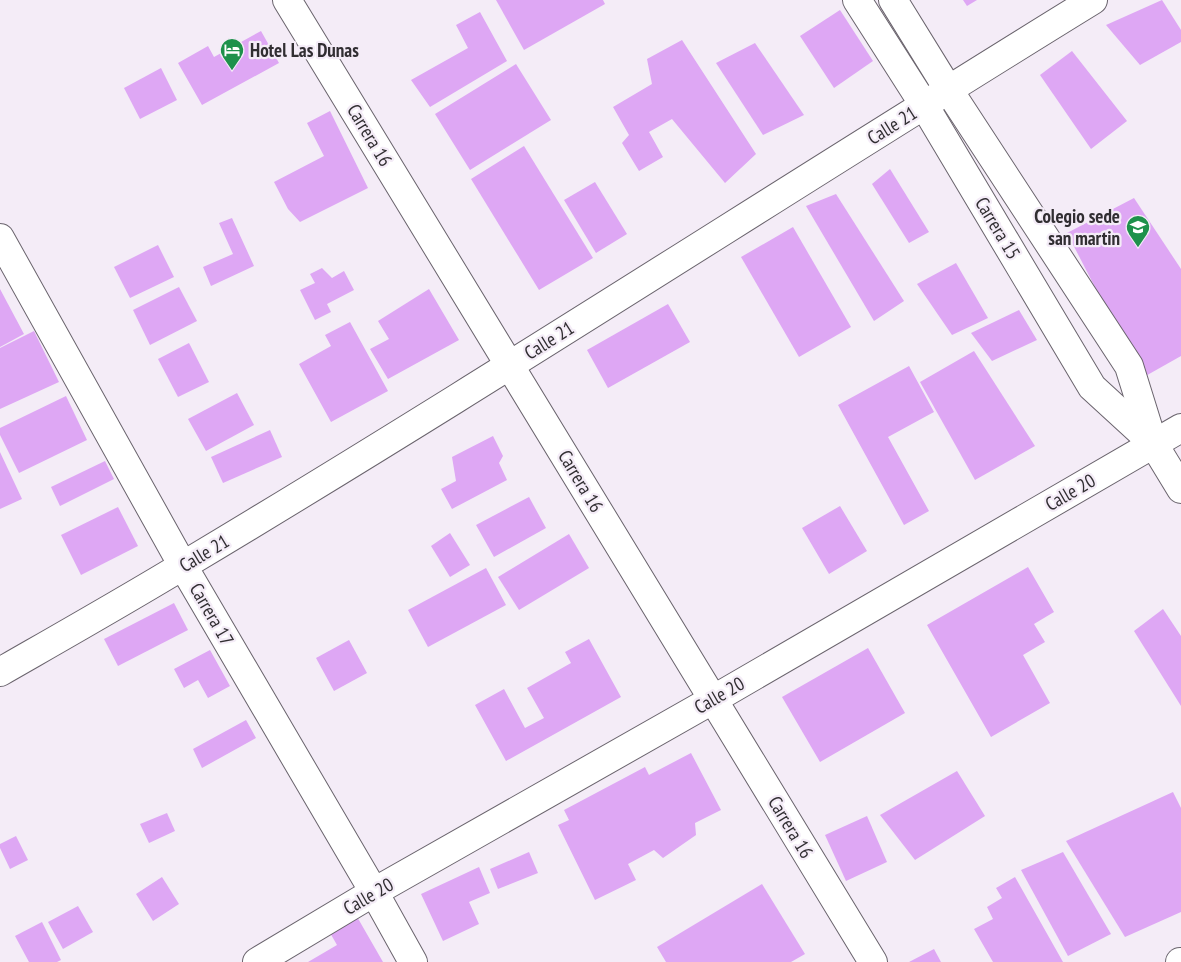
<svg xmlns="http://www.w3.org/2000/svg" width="1181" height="962" viewBox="0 0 1181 962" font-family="'PT Sans Narrow',sans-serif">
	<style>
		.building { fill: #dea7f4 }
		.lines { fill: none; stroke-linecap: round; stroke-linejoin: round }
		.minor-casing { stroke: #6a646d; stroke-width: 30 }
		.minor { stroke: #fff; stroke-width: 28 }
		.labels { text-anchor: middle; stroke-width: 4.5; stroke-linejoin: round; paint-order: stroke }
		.poi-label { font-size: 19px; font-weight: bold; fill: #312e32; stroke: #f4ecf7; text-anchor: start }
		.street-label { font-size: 19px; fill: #312e32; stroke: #f4ecf7 }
	</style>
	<rect width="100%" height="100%" fill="#f4ecf7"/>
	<!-- building -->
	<g class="building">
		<polygon points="496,0 603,0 605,4 524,50"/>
		<polygon points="963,0 977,0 967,6"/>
		<polygon points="1162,0 1181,30 1181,42 1140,65 1106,25"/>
		<polygon points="840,10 873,61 834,88 800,36"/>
		<polygon points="480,12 507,61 430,107 411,80 468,48 456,25"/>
		<polygon points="261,31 279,63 202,105 178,63 208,46 214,57"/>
		<polygon points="682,40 756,154 725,183 672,119 649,132 663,157 639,171 622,143 629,135 613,107 652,84 647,59"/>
		<polygon points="755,43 804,115 763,135 716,63"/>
		<polygon points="1072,51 1127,121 1091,149 1040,75"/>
		<polygon points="516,64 551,120 470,170 435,114"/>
		<polygon points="161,68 177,100 140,119 124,88"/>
		<polygon points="330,111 368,188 300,222 288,209 274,182 324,156 307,123"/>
		<polygon points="524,146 593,258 539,290 471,179"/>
		<polygon points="890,169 929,232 909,243 872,184"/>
		<polygon points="595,182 627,234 596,253 564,200"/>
		<polygon points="836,194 904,301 874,321 806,206"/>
		<polygon points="1134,198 1181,269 1181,356 1142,378 1067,233"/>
		<polygon points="232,218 254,266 211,286 203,267 233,254 219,223"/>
		<polygon points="793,227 851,327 799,357 741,257"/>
		<polygon points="158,245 174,277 130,298 114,267"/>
		<polygon points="956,263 988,318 952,335 917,284"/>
		<polygon points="322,268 332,278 344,271 354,290 327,304 331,312 315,320 300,290 315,283 310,274"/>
		<polygon points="179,287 197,321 150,345 133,310"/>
		<polygon points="0,289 24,334 0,347"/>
		<polygon points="429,289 459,340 388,379 370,349 389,339 378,321"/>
		<polygon points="668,304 690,342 608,388 587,350"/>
		<polygon points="1019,310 1037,340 992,361 971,333"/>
		<polygon points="350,322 388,391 331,422 299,364 331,346 325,335"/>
		<polygon points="34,331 59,382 0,409 0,348"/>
		<polygon points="189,343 209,382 178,397 158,359"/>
		<polygon points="974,351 1035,446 975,480 920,382"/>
		<polygon points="909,366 934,412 888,437 929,511 904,525 838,405"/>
		<polygon points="237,393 254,425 206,451 188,419"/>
		<polygon points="66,396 87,440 19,473 0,435 0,428"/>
		<polygon points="270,430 282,457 223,483 211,457"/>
		<polygon points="493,436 503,456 499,463 507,480 452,509 441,489 456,481 452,457"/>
		<polygon points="0,452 22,499 0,509"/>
		<polygon points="105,461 114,479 60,506 51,487"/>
		<polygon points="529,497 546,528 494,557 476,525"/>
		<polygon points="840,506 867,551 829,574 802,528"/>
		<polygon points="118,507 138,546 81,575 61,535"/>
		<polygon points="450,533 470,565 450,577 431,546"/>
		<polygon points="569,534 589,568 519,610 498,577"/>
		<polygon points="1028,567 1054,612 1034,624 1045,642 1023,655 1050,703 991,737 927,625"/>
		<polygon points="486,568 506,605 428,647 408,610"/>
		<polygon points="174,603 188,630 118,666 104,639"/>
		<polygon points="1163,609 1181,636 1181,706 1134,631"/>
		<polygon points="589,639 621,697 506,761 475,705 504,689 525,728 544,718 527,688 571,663 565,652"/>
		<polygon points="349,640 367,673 334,691 316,658"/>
		<polygon points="868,648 905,713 820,762 782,697"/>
		<polygon points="210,650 230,686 208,698 198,680 184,688 174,669"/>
		<polygon points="246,720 256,738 202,768 193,749"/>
		<polygon points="691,753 721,810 695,823 696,835 663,858 654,850 628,864 636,880 595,900 558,825 569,820 564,810 645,767 649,775"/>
		<polygon points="957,771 985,816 915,860 880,815"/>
		<polygon points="1173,792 1181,808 1181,912 1125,937 1066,841"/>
		<polygon points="167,813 175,831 149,843 140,824"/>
		<polygon points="867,816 887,862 846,881 825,835"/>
		<polygon points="16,836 28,860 10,869 0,848 0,844"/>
		<polygon points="529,852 538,873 498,889 490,869"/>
		<polygon points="1063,852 1111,934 1068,956 1021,870"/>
		<polygon points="479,867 490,893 469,902 479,924 443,941 421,894"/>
		<polygon points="162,877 179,904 153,921 136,894"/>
		<polygon points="1015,877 1063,962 993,962 974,929 993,919 987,907 1002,898 996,888"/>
		<polygon points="762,884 805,954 791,962 666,962 657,947"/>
		<polygon points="78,906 93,932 63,949 48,922"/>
		<polygon points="356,915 383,962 308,962 337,945 329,931"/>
		<polygon points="42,922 61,960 57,962 29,962 15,936"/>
		<polygon points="934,949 941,962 909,962"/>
	</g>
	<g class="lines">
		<!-- minor casing -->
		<g class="minor-casing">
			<g id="minor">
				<polyline points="287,0 873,962"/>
				<polyline points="857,0 924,105 1092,387 1152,442"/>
				<polyline points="893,0 948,89 1129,366 1153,443 1181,489"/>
				<polyline points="0,238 183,566 374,892 413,962"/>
				<path d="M0 672C61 637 123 602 184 565 490 382 789 187 1093 0"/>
				<polyline points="257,962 374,892 714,699 1181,428"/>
				<polyline points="1180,962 1181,962"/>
			</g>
		</g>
		<!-- minor -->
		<use href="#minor" class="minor"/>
	</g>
	<!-- icons -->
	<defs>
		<g id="hotel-pin" transform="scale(1.25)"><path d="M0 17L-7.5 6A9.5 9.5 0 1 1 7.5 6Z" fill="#1e914b" stroke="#f4ecf7"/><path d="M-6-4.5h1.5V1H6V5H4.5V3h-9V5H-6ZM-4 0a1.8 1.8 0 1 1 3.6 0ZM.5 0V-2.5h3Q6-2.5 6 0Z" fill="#fff"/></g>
		<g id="school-pin" transform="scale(1.25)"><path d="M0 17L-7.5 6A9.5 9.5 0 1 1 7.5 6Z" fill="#1e914b" stroke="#f4ecf7"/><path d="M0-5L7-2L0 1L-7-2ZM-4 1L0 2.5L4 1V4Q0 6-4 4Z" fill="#fff"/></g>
	</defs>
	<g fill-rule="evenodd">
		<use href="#hotel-pin" x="232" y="50"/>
		<use href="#school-pin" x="1138" y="227"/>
	</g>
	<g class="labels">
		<!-- poi labels -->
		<g class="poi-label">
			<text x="250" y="57">Hotel Las Dunas</text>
			<text x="1120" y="223" text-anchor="end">Colegio sede<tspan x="1120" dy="22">san martin</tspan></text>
		</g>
		<!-- street labels -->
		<g class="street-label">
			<text transform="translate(892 125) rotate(-32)" y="7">Calle 21</text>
			<text transform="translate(370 135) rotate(59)" y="7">Carrera 16</text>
			<text transform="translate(998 228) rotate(59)" y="7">Carrera 15</text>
			<text transform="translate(549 340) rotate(-32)" y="7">Calle 21</text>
			<text transform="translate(581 481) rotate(59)" y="7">Carrera 16</text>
			<text transform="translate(1070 492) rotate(-30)" y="7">Calle 20</text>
			<text transform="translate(204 553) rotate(-31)" y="7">Calle 21</text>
			<text transform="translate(212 614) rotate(60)" y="7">Carrera 17</text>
			<text transform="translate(719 695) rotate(-30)" y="7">Calle 20</text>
			<text transform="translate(791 827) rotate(59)" y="7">Carrera 16</text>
			<text transform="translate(368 896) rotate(-30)" y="7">Calle 20</text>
		</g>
	</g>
</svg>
